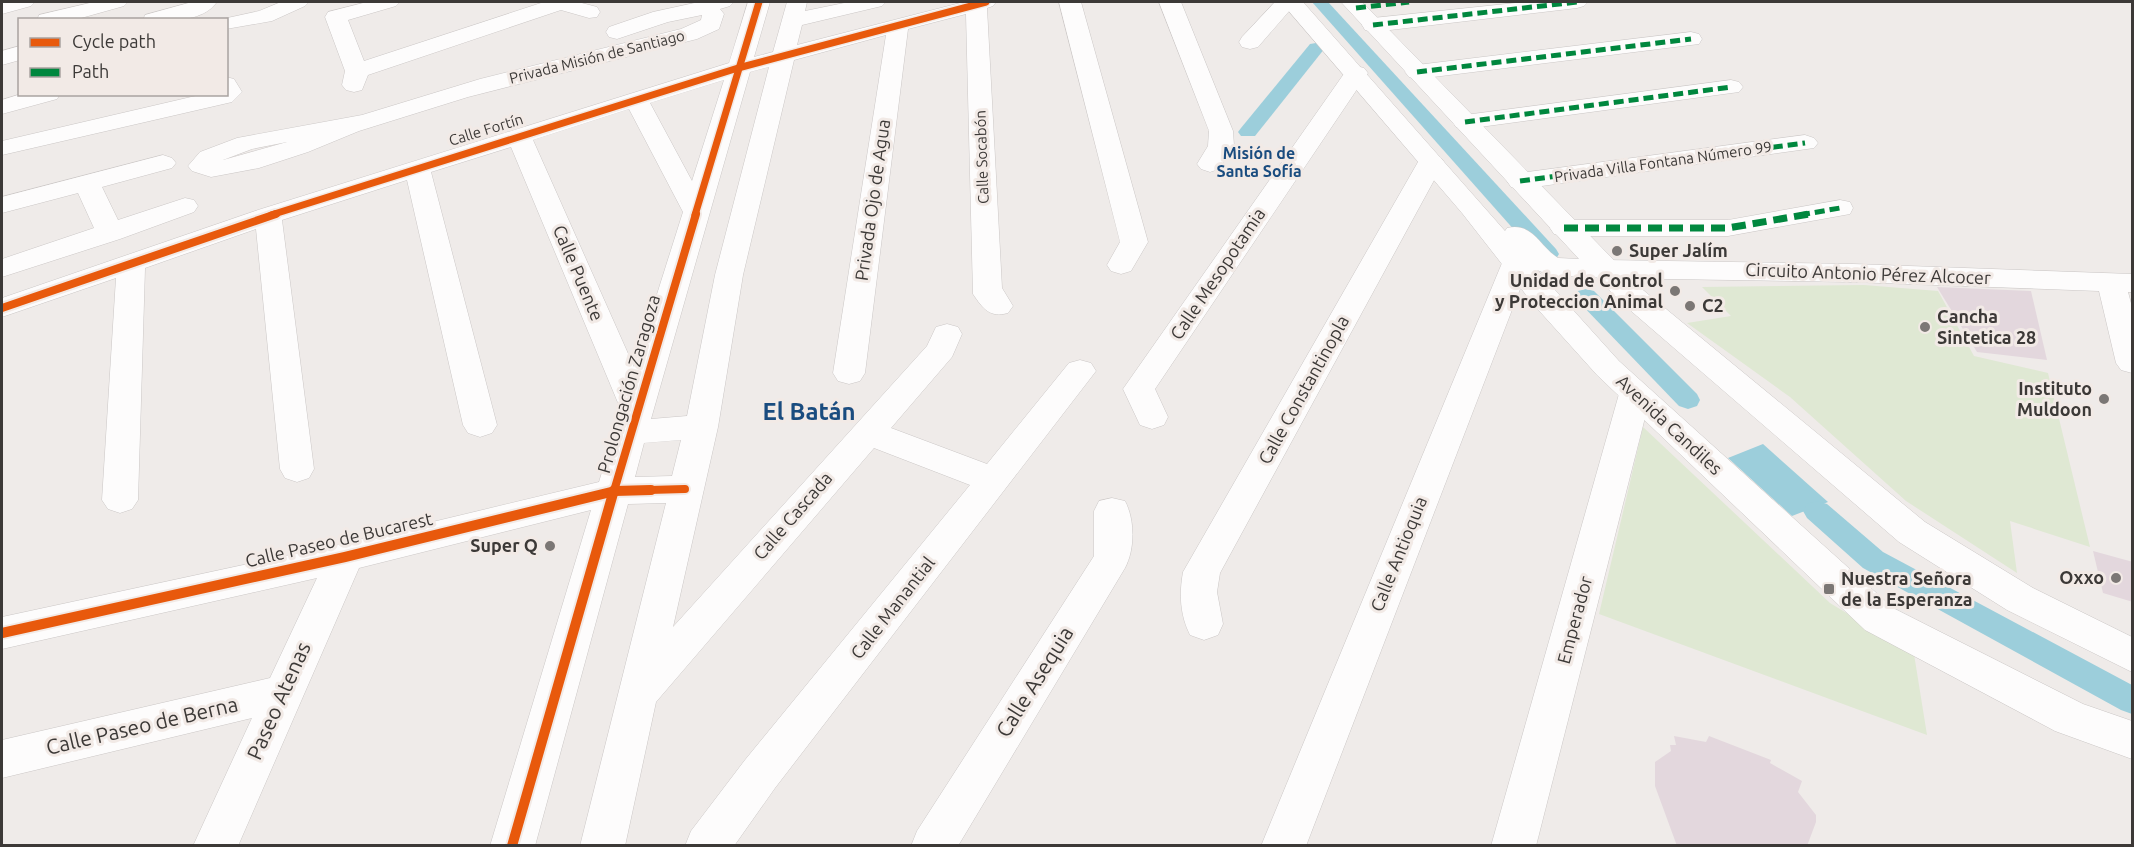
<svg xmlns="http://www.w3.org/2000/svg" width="2134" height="847" viewBox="0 0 2134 847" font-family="Ubuntu,sans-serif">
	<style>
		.green { fill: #dfe8d3 }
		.water { fill: #9ccedb }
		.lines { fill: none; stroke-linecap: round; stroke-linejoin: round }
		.canal { fill: #9ccedb; fill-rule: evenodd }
		.building { fill: #e3d7dd }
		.minor-casing { stroke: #cbc7c6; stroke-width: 1 }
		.major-casing { stroke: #cbc7c6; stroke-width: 1 }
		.minor { fill: #fdfcfc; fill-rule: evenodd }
		.major { fill: #fdfcfc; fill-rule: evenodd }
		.quiet-far1 { stroke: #00873e; stroke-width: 5; stroke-dasharray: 10 5; stroke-linecap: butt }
		.quiet { stroke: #00873e; stroke-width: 7; stroke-dasharray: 14 7; stroke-linecap: butt }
		.cycleway-far2-casing { stroke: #f2eae6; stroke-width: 10 }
		.cycleway-far1-casing { stroke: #f2eae6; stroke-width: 12 }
		.cycleway-casing { stroke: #f2eae6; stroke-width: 14 }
		.cycleway-far2 { stroke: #e8590c; stroke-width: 7 }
		.cycleway-far1 { stroke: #e8590c; stroke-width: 8 }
		.cycleway { stroke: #e8590c; stroke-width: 10 }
		.poi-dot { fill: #7b7775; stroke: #f2eae6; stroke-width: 2 }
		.labels { text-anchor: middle; stroke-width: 6; stroke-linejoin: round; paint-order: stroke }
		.far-street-label { font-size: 15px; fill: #3c3937; stroke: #f2eae6 }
		.far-neighbourhood-label { font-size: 16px; font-weight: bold; fill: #1a4c7f; stroke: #f2eae6 }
		.street-label { font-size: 18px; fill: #3c3937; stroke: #f2eae6 }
		.poi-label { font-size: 18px; font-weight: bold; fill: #3c3937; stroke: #f2eae6; text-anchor: start }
		.near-street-label { font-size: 21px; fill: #3c3937; stroke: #f2eae6 }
		.district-label { font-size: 24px; font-weight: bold; fill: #1a4c7f; stroke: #f2eae6 }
	</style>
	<rect width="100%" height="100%" fill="#efebe9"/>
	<!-- green -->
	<g class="green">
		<polygon points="1864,285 1938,291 1974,356 2048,373 2090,547 2010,521 2017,573 1906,501 1790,397 1687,323 1731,316 1702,287"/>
		<polygon points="1643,427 1830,603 1914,654 1927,735 1599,614"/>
	</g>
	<!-- water -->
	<polygon class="water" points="1763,444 1828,502 1792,516 1728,458"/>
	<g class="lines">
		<!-- canal -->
		<g class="canal">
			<polygon points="1312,2 1328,2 1556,249 1559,254 1556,259 1548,261 1540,259"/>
			<polygon points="1316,43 1322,44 1325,48 1255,136 1241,136 1238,132 1241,128 1310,44"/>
			<polygon points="1586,289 1594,291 1697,394 1700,400 1697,406 1688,409 1679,406 1578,301 1575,296 1578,291"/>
			<polygon points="1817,501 1827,504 1883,552 2132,685 2132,714 2121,710 1863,568 1807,518 1803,511 1807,504"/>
		</g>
	</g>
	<!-- building -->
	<g class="building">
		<polygon points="1937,287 2031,291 2047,360 1977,352"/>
		<polygon points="2093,551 2133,562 2133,602 2103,593"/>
		<polygon points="1674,736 1706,742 1709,736 1771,760 1770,763 1802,781 1798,792 1816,815 1816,822 1807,846 1677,846 1655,786 1655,762 1671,751 1670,745 1676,745"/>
	</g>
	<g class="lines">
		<!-- minor casing -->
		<g class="minor-casing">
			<g id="minor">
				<polygon points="2,2 35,2 31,6 2,14"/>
				<polygon points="94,2 128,2 124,6 74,20 37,20 39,15"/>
				<polygon points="367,2 400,2 396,6 348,20 364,61 544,2 578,2 597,7 600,12 597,17 589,18 561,10 368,75 362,90 354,92 346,90 342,85 345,71 325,17 328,12"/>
				<path d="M699 2H734L730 6 720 9 724 14 719 29 697 39 468 97 359 131 308 152 259 168 211 177 192 171 188 166 200 152 237 138 362 115 480 79 681 29 701 20 702 15 668 22 617 39 609 37 606 32 609 27 653 12ZM287 142 223 160 252 149Z"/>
				<path d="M748 2H770L754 57 773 52 787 2H807L805 11 849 2H886L882 6 802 25 797 45 964 2H996L993 6 987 8 1002 288 1013 306 1008 313C990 318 983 309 973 294L966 14 908 29 865 373 860 381 849 384 838 381 833 373 886 35 794 60 743 275 718 427 673 627 927 346 936 327 947 324 958 327 962 334 952 357 891 428 987 464 1069 363 1080 360 1091 363 1096 371 775 788 734 846H685L691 831 745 760 970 485 874 448 656 702 625 846H580L666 503 628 504 535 846H490L591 510 359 568 238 846H193L252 718 2 778V740L270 678 317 578 2 649V617L345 543 599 482 621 410 511 147 431 172 497 425 492 433 480 437 468 433 463 425 407 180 282 220 314 469 309 478 297 482 285 478 280 469 256 229 145 268 138 500 132 509 120 513 108 509 102 500 116 278 2 317V298L258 210 729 63ZM769 67 715 275 687 416 651 419 750 72ZM724 80 692 181 650 103ZM629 109 683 212 634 367 533 140ZM681 440 672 476 635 477 644 443Z"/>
				<polygon points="1059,2 1081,2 1148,242 1131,271 1121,274 1111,271 1107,265 1120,242"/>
				<polygon points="1159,2 1181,2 1233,131 1234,146 1219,169 1210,172 1201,169 1197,164 1208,146 1209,131"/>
				<polygon points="1275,2 1297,2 1258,47 1250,49 1242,47 1239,42 1242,37"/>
				<polygon points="1525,2 1588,2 1584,6 1577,8 1373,32 1365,30 1362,25 1365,20 1373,18"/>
				<polygon points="1691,32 1699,34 1702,39 1699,44 1417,79 1409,77 1405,72 1409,67 1417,65"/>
				<polygon points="1356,66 1364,68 1368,73 1155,389 1168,417 1164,425 1152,429 1140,425 1123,389 1348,68"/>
				<polygon points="226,77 234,79 242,92 232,102 2,155 2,141 204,94 226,94"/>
				<polygon points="1731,80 1739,82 1743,87 1739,92 1465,129 1456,127 1453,122 1456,117 1465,115"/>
				<polygon points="21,94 60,94 57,99 2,114 2,100"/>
				<polygon points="1805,135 1814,138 1818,143 1814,148 1520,189 1511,187 1507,181 1511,175 1520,173"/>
				<path d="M1431 154 1440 157 1444 162 1220 573 1217 592 1223 624 1218 635 1204 640 1190 635C1180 615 1179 594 1183 572L1418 162 1422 157Z"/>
				<polygon points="163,155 172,158 176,163 172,168 102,187 118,220 185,198 194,200 198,206 194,212 120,239 2,277 2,259 94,228 78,193 2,213 2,197"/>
				<polygon points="1840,200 1850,202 1853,208 1850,214 1728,236 1564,236 1554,234 1550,228 1554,222 1564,220 1728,220"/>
				<polygon points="1516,254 1526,257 1530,263 1306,846 1261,846 1502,263 1506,257"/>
				<polygon points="1604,260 1853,264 2132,274 2132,292 2128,292 2132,307 2132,373 2121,370 2116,363 2099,291 1853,282 1604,278 1594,275 1590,269 1594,263"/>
				<polygon points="1635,383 1646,386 1651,394 1536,846 1491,846 1619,394 1624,386"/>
				<path d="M1112 498 1125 501C1135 520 1135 549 1125 568L958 846H911L917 831 1094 556V511L1099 501Z"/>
			</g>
		</g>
		<!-- major casing -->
		<g class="major-casing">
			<g id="major">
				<path d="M192 2H217C201 24 166 20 143 20L145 15Z"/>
				<polygon points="281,2 309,2 305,6 272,21 226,29 226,20 218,20 259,11"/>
				<path d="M1281 2H1303L1505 231 1507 228C1533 222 1539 246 1558 258L1579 259 1341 2H1362L1643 290 1925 522 2033 588 2132 637V672L2007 610 1899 542 1623 304 1596 277 1552 276 1537 270 1619 361 1893 608 2083 704 2132 721V759L2055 731 1865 630 1597 375 1534 305 1462 213Z"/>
				<polygon points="20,46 20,60 2,65 2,51"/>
			</g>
		</g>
		<!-- minor -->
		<use href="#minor" class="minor"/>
		<!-- major -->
		<use href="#major" class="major"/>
		<!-- quiet-far1 -->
		<g class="quiet-far1">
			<polyline points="1356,8 1409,2"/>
			<polyline points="1373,25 1577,2"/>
			<polyline points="1417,72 1691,39"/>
			<polyline points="1465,122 1731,87"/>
			<polyline points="1520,181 1805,143"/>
			<polyline points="1800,215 1840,208"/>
		</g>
		<!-- quiet -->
		<polyline class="quiet" points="1564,228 1728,228 1809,214"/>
		<!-- cycleway-far2 casing -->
		<g class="cycleway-far2-casing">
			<g id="cycleway-far2">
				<polyline points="271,215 738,68 986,2"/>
				<polyline points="695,215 759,2"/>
			</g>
		</g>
		<!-- cycleway-far1 casing -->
		<g class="cycleway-far1-casing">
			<g id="cycleway-far1">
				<polyline points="2,308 276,214"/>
				<polyline points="613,491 685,489"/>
				<polyline points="614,491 696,214"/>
			</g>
		</g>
		<!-- cycleway casing -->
		<g class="cycleway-casing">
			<g id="cycleway">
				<polyline points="2,633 345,557 615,491 651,490"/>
				<polyline points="512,846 614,490"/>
			</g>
		</g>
		<!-- cycleway-far2 -->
		<use href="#cycleway-far2" class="cycleway-far2"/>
		<!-- cycleway-far1 -->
		<use href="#cycleway-far1" class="cycleway-far1"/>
		<!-- cycleway -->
		<use href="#cycleway" class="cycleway"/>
	</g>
	<!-- markers -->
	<g class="poi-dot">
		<circle cx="1617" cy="251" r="6"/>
		<circle cx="1675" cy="291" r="6"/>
		<circle cx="1690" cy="306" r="6"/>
		<circle cx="1925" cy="327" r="6"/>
		<circle cx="2104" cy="399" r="6"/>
		<circle cx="550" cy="546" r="6"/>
		<circle cx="2116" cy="578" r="6"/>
		<rect x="1823" y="583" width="12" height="12" rx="3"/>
	</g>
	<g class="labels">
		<!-- far-street labels -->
		<g class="far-street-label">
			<text transform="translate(597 57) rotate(-14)" y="5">Privada Misión de Santiago</text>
			<text transform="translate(486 130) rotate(-17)" y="5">Calle Fortín</text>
			<text transform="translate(982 157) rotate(-92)" y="5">Calle Socabón</text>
			<text transform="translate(1663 162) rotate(-8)" y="5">Privada Villa Fontana Número 99</text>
		</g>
		<!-- far-neighbourhood labels -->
		<g class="far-neighbourhood-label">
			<text x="1259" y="159">Misión de<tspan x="1259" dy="18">Santa Sofía</tspan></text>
		</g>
		<!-- street labels -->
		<g class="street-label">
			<text transform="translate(873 200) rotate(-82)" y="6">Privada Ojo de Agua</text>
			<text transform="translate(578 273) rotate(67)" y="6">Calle Puente</text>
			<text transform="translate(1218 274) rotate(-56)" y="6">Calle Mesopotamia</text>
			<text transform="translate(1868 274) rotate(2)" y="6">Circuito Antonio Pérez Alcocer</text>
			<text transform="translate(629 384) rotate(-74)" y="6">Prolongación Zaragoza</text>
			<text transform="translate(1304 390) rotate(-61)" y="6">Calle Constantinopla</text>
			<text transform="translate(1669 425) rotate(43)" y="6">Avenida Candiles</text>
			<text transform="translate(793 516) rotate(-49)" y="6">Calle Cascada</text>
			<text transform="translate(339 540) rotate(-13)" y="6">Calle Paseo de Bucarest</text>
			<text transform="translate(1399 554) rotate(-68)" y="6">Calle Antioquia</text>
			<text transform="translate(893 608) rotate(-52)" y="6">Calle Manantial</text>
			<text transform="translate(1575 620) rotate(-75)" y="6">Emperador</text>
		</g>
		<!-- poi labels -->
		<g class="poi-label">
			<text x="1629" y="257">Super Jalím</text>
			<text x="1663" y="287" text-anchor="end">Unidad de Control<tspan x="1663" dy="21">y Proteccion Animal</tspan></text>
			<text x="1702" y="312">C2</text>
			<text x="1937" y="323">Cancha<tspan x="1937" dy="21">Sintetica 28</tspan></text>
			<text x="2092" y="395" text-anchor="end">Instituto<tspan x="2092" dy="21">Muldoon</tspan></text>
			<text x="538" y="552" text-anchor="end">Super Q</text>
			<text x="2104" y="584" text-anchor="end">Oxxo</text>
			<text x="1841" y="585">Nuestra Señora<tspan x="1841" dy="21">de la Esperanza</tspan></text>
		</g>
		<!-- near-street labels -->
		<g class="near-street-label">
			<text transform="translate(1035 682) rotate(-58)" y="7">Calle Asequia</text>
			<text transform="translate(279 701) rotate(-66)" y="7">Paseo Atenas</text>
			<text transform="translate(142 726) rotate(-13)" y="7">Calle Paseo de Berna</text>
		</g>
		<!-- district labels -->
		<g class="district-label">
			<text x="809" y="420">El Batán</text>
		</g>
	</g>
	<!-- border -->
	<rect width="2134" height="847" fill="none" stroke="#3c3937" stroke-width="6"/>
	<!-- legend -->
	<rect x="18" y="18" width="210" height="78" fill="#f2eae6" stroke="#a9a3a0" stroke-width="1.5"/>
	<rect x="30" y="38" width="30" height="9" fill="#e8590c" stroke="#a9a3a0" stroke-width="1.5"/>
	<text x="72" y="48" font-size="18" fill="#3c3937">Cycle path</text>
	<rect x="30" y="68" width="30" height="9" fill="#00873e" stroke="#a9a3a0" stroke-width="1.5"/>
	<text x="72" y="78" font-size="18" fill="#3c3937">Path</text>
</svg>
